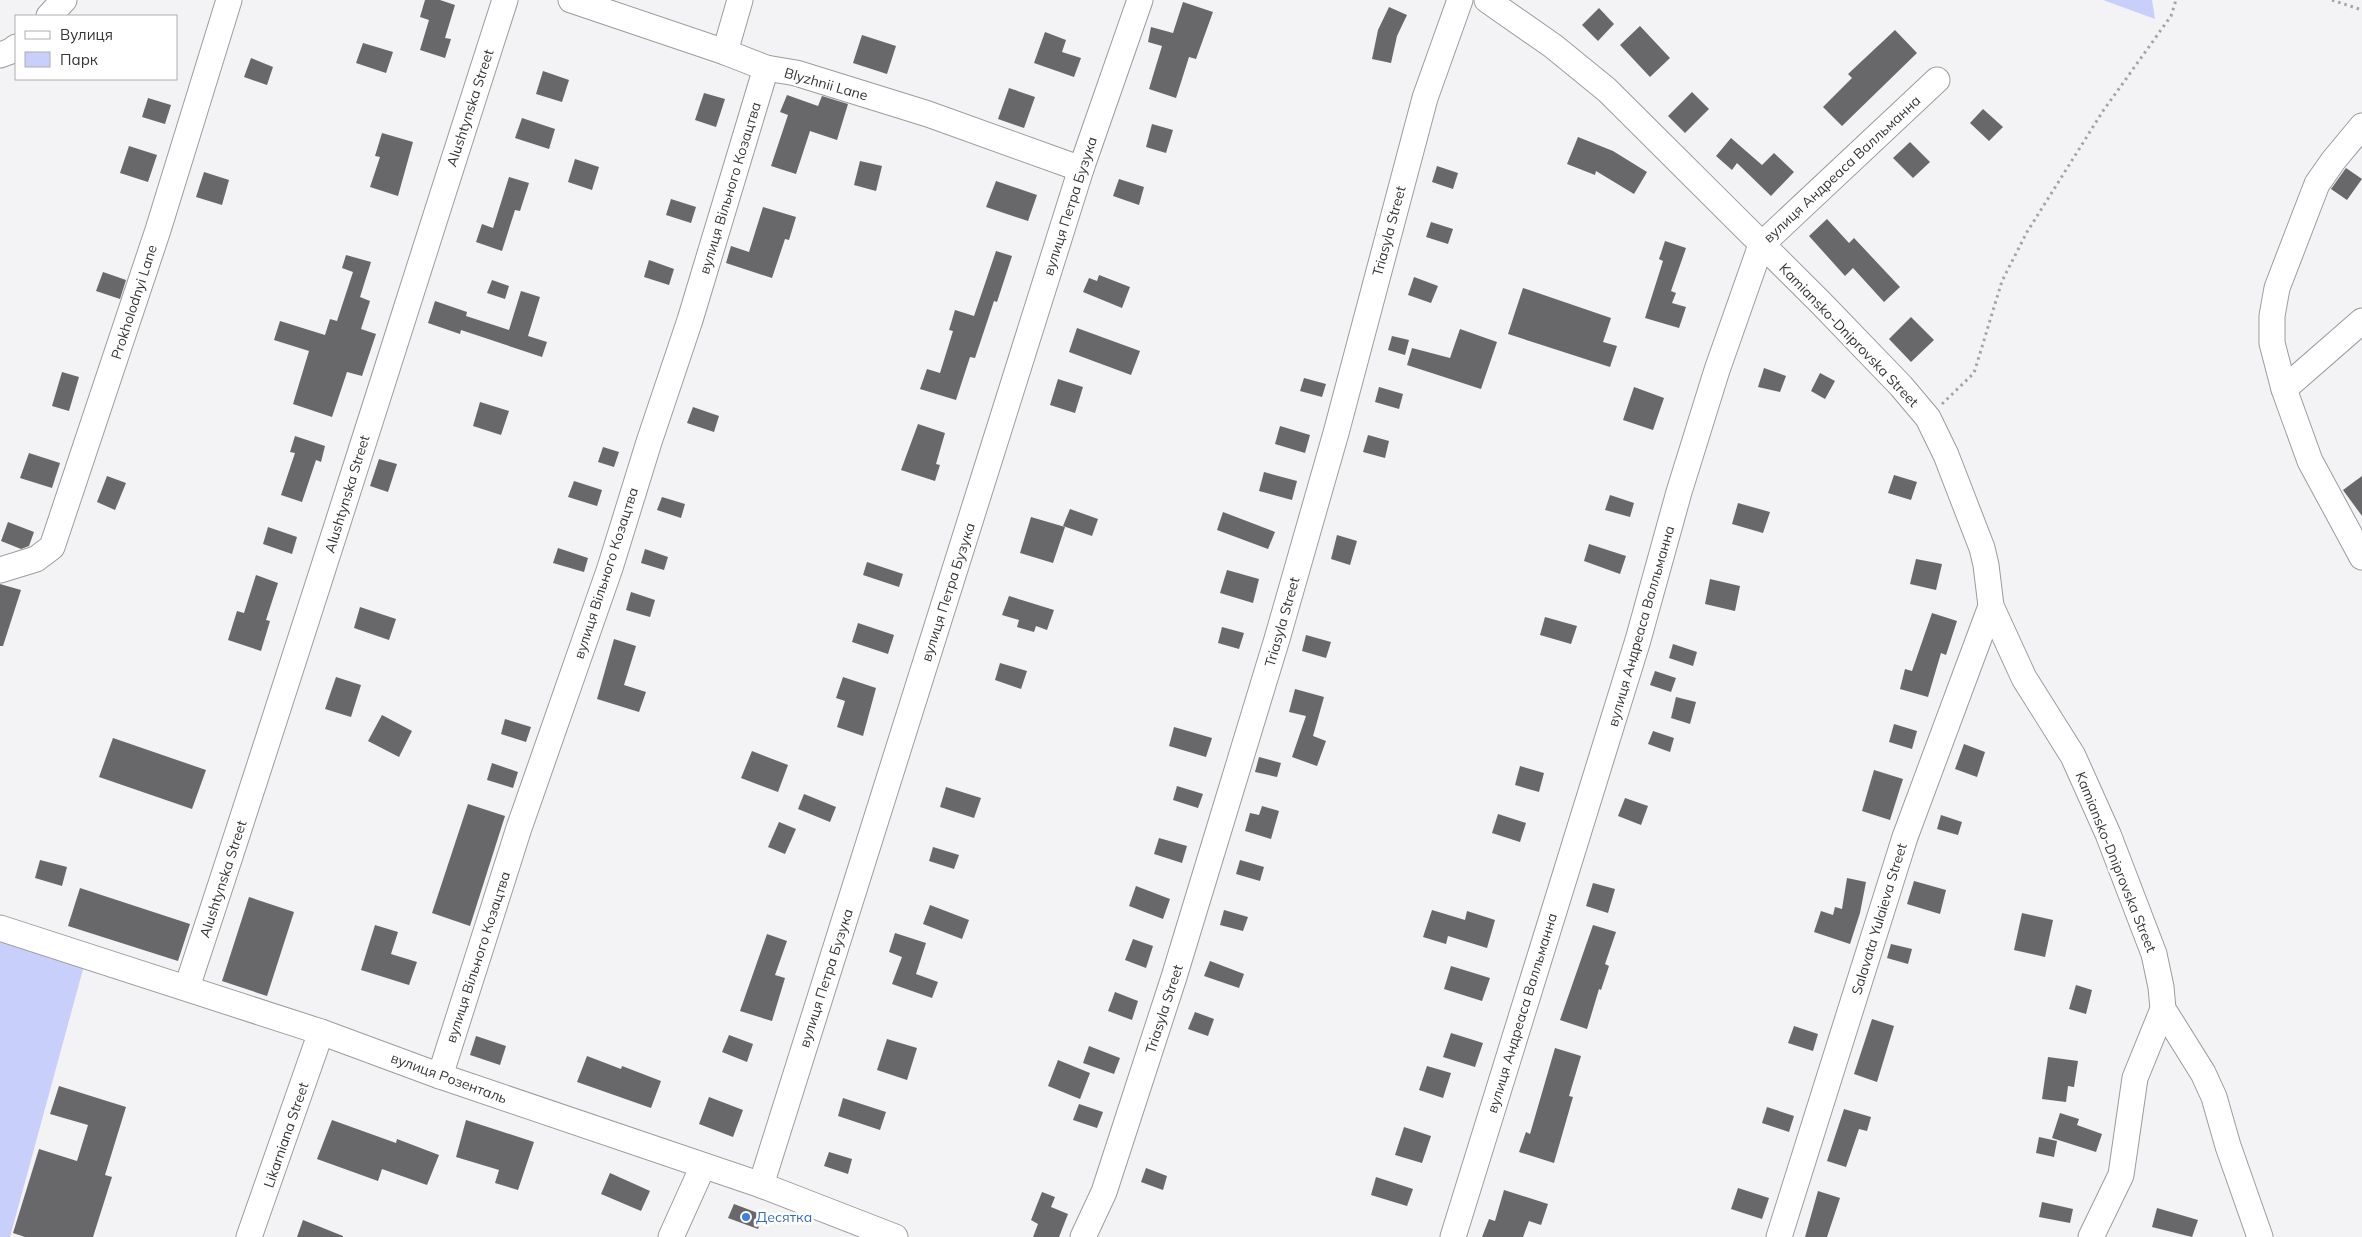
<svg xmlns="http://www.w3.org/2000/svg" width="2362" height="1237" viewBox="0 0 2362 1237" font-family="Mulish,sans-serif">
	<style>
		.green { fill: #c9cffb }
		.building { fill: #68686a }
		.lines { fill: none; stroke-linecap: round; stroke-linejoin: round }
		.minor-casing { stroke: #9c9c9e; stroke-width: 27 }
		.path { stroke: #a4a4a6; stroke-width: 3; stroke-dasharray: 2.5 4; stroke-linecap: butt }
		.minor { stroke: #fff; stroke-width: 25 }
		.shop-dot { fill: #3f7fe0; stroke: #fff; stroke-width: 2 }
		.labels { text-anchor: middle; stroke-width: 5; stroke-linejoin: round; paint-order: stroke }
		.street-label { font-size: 14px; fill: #343535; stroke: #fff }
		.shop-label { font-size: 14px; fill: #366cbe; stroke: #fff; text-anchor: start }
	</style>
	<rect width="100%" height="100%" fill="#f3f3f5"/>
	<!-- green -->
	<g class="green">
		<polygon points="2103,0 2152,0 2155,19"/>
		<polygon points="0,934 85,962 10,1237 0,1237"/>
	</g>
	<!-- building -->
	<g class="building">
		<polygon points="425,0 440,0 455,5 445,38 451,39 445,58 420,50 429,20 420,17"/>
		<polygon points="1183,2 1213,12 1196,59 1189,57 1176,98 1149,89 1162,46 1148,42 1151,27 1173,33"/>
		<polygon points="1389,7 1407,15 1397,36 1391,63 1372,59 1378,30"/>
		<polygon points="1599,8 1614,24 1598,41 1582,25"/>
		<polygon points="1640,26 1670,58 1650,77 1620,45"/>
		<polygon points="1895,30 1917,53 1842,126 1823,107 1852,78 1848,74"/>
		<polygon points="1045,32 1066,40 1062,52 1081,58 1074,77 1034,63"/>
		<polygon points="862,35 896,46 887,74 853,63"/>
		<polygon points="363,43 393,52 386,73 356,63"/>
		<polygon points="251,58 273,67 267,85 244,77"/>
		<polygon points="543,71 569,80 562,102 536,94"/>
		<polygon points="1009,88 1035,97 1024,128 998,119"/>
		<polygon points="1692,92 1709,109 1685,133 1668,116"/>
		<polygon points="704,93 725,99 716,127 695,120"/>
		<polygon points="787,95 818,106 822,96 848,104 837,140 810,131 796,174 771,166 788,115 780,112"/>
		<polygon points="148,98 171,105 165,124 142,117"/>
		<polygon points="1983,109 2003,127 1989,141 1970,123"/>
		<polygon points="522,118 555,129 549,149 515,138"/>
		<polygon points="1152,124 1173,130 1166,153 1146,147"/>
		<polygon points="382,133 413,142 398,196 370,187 380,157 375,156"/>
		<polygon points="1578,137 1613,151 1647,172 1634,194 1596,171 1595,175 1567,164"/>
		<polygon points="1731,138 1762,165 1774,153 1794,172 1771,196 1737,163 1732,170 1716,156"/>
		<polygon points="1910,142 1930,162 1913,178 1893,158"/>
		<polygon points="129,146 157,155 148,182 120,173"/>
		<polygon points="575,159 599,167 592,190 568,182"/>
		<polygon points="860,161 882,166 876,191 854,185"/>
		<polygon points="1437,166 1458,173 1453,189 1432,182"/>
		<polygon points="2346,168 2362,179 2347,200 2331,189"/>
		<polygon points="204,172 229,180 222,205 196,197"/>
		<polygon points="509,177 529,183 520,211 515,210 502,251 476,242 482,224 493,228"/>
		<polygon points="1119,179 1144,187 1139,205 1113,196"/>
		<polygon points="996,181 1037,195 1028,221 986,207"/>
		<polygon points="671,199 696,207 691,223 666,215"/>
		<polygon points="763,207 796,217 789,240 785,239 772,278 726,263 731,246 749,252"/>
		<polygon points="1827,219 1849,243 1854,238 1900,287 1884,302 1853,268 1845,276 1809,236"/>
		<polygon points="1431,222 1453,229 1448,244 1426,237"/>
		<polygon points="1665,241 1686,248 1671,291 1676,293 1672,303 1686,307 1679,328 1645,318 1663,261 1659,259"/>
		<polygon points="996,251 1012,256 997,302 994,301 975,358 970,357 956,400 920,389 927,369 940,373 953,331 949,330 955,310 974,316"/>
		<polygon points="346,255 371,262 360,297 370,301 361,329 376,334 362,376 347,372 332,417 293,404 309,351 274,340 280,321 325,335 330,319 337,321 353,272 342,268"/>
		<polygon points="649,260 674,269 669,285 644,277"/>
		<polygon points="103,272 126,280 120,299 96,291"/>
		<polygon points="1099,275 1130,287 1122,308 1083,292 1089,278 1097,281"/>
		<polygon points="1414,277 1438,286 1431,303 1408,295"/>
		<polygon points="492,280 509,286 505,299 487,293"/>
		<polygon points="1523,288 1611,318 1603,342 1617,346 1610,367 1508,334"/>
		<polygon points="521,291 540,297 528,336 547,342 542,357 461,330 460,334 428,323 435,301 467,312 466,316 509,330"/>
		<polygon points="1911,317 1934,340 1911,362 1889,339"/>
		<polygon points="1077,328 1140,351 1131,375 1069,352"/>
		<polygon points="1460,329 1497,342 1481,389 1407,365 1412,348 1450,358"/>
		<polygon points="1392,336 1409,340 1405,355 1388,350"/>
		<polygon points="1764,368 1786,376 1780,392 1758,387"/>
		<polygon points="62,372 79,377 69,411 52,406"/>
		<polygon points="1820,373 1835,381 1825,399 1811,391"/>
		<polygon points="1304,378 1326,384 1322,397 1300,391"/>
		<polygon points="1058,379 1083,387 1075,413 1050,405"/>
		<polygon points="1379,387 1403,394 1399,409 1375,402"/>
		<polygon points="1634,387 1664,398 1653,430 1623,420"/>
		<polygon points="480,402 509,411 501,435 473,426"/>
		<polygon points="693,407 719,416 714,432 687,423"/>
		<polygon points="918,424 945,433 936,464 940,465 935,481 901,470"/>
		<polygon points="1280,426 1310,435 1305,453 1275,444"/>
		<polygon points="1368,435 1389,441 1385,458 1363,452"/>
		<polygon points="295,436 325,446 321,462 316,460 302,502 281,495 295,453 290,452"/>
		<polygon points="603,447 619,452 614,467 598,462"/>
		<polygon points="29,453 60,463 52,488 20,478"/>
		<polygon points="379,459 397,464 388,492 370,486"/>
		<polygon points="1264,472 1297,481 1292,500 1259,491"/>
		<polygon points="1894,475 1917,482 1911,500 1888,493"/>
		<polygon points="107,476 126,483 115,510 97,502"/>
		<polygon points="2362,476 2362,516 2343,490"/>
		<polygon points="574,481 602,490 597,506 568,497"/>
		<polygon points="1610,495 1634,503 1630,517 1605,510"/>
		<polygon points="662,497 685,504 681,518 657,510"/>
		<polygon points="1738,503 1770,512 1763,533 1732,524"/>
		<polygon points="1070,509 1098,519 1092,536 1063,526"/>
		<polygon points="1223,512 1275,532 1268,549 1217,530"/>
		<polygon points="1031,517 1065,527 1053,563 1020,553"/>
		<polygon points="8,522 34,532 29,546 21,549 1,541"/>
		<polygon points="268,527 297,537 292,554 263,544"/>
		<polygon points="1337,535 1357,541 1350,565 1331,559"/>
		<polygon points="1589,544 1626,556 1620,574 1584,561"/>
		<polygon points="558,548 588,558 584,572 553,563"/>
		<polygon points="645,549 668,557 664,570 641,563"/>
		<polygon points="1916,559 1942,564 1936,590 1910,584"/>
		<polygon points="867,562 903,574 899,587 863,575"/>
		<polygon points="1227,570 1259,579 1253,603 1220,593"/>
		<polygon points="256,575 278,583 266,620 270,621 261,651 228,640 237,611 244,613"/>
		<polygon points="1710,579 1740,586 1735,611 1705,604"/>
		<polygon points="0,584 21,590 3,646 0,646"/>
		<polygon points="631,592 655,600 650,617 626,610"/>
		<polygon points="1009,596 1054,610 1047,630 1036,626 1034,632 1017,627 1019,620 1002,615"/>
		<polygon points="360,607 396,619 389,640 354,628"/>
		<polygon points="1932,613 1957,621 1946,655 1941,653 1928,697 1900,689 1905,669 1912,671"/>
		<polygon points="1545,617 1577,626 1571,644 1540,635"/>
		<polygon points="858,623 894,635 888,654 852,642"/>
		<polygon points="1222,627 1244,633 1239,649 1218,643"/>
		<polygon points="1306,635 1331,642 1326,658 1302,651"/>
		<polygon points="614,639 636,646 624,685 646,692 639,712 597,699"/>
		<polygon points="1673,644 1697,652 1693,666 1669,658"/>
		<polygon points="1000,663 1027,671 1021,689 995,680"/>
		<polygon points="1655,671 1676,678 1671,692 1650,685"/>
		<polygon points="336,677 361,685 351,717 325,709"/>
		<polygon points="843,677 876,688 863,736 837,727 845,701 836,698"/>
		<polygon points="1295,689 1324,697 1313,736 1326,741 1317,766 1292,757 1306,716 1289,712"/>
		<polygon points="1676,697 1696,702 1690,724 1671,718"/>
		<polygon points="382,715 412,731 399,757 368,741"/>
		<polygon points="505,719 531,727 526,742 501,734"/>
		<polygon points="1894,724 1917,731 1912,749 1889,742"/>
		<polygon points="1174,727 1212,738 1206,757 1169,746"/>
		<polygon points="1653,731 1674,738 1670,752 1648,744"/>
		<polygon points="113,738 206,770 192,809 99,777"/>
		<polygon points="1964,744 1985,752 1977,777 1955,769"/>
		<polygon points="752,751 788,765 778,792 741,778"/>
		<polygon points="1259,757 1281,763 1277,777 1255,772"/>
		<polygon points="492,763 518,772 513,788 487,780"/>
		<polygon points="1520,766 1544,773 1539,792 1515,785"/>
		<polygon points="1874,770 1903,779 1890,820 1862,811"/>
		<polygon points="1177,786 1203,794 1198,808 1173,800"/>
		<polygon points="946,787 981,798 974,818 940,807"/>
		<polygon points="804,794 836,807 830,822 798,809"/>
		<polygon points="1625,798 1648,806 1641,825 1618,816"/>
		<polygon points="468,804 505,816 470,926 432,913"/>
		<polygon points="1262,806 1279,811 1271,839 1245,831 1250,813 1259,815"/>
		<polygon points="1498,814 1526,823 1520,842 1492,833"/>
		<polygon points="1941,815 1962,822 1958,835 1937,829"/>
		<polygon points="779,822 796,829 785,854 768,847"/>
		<polygon points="1159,838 1187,846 1182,863 1154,854"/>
		<polygon points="933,847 959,855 954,869 929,861"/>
		<polygon points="40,860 67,867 62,886 35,878"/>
		<polygon points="1240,860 1264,867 1260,881 1236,874"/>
		<polygon points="1847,878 1866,882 1860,913 1850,944 1814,932 1821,911 1833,915 1835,907 1842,909"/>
		<polygon points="1914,881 1946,890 1940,914 1907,904"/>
		<polygon points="1593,883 1615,889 1608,913 1586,906"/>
		<polygon points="1136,886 1170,899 1163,919 1129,906"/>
		<polygon points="80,888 190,924 178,961 68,926"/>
		<polygon points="249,897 294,912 267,996 222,981"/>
		<polygon points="930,905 969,920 962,939 923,924"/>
		<polygon points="1224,910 1248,917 1243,931 1220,925"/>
		<polygon points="1432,910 1465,920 1467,911 1495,920 1487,948 1448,936 1446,944 1423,937"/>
		<polygon points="2022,913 2053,920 2045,957 2014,950"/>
		<polygon points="375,925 398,932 391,954 417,962 409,985 361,970"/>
		<polygon points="1593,925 1616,932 1605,964 1609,966 1601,990 1599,989 1587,1029 1560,1020"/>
		<polygon points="895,933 926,943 916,974 938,982 932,998 892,984 902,957 889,952"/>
		<polygon points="767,934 787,941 775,975 785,978 772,1021 740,1011"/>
		<polygon points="1133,939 1153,946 1146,968 1125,960"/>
		<polygon points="1891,944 1912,949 1908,964 1887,958"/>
		<polygon points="1210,961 1244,974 1239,988 1204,976"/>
		<polygon points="1451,966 1490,978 1482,1001 1444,989"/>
		<polygon points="2076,985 2092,990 2086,1014 2069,1009"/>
		<polygon points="1115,992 1138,1001 1132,1020 1108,1011"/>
		<polygon points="1195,1012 1214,1019 1208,1036 1188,1029"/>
		<polygon points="1872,1019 1894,1026 1877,1082 1854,1074"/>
		<polygon points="1794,1026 1818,1034 1813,1051 1788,1043"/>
		<polygon points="1451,1033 1483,1043 1475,1067 1443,1057"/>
		<polygon points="729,1035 753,1044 747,1062 722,1052"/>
		<polygon points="476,1036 506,1046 500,1065 470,1055"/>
		<polygon points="887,1039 917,1048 907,1080 877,1070"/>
		<polygon points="1089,1046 1120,1058 1114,1074 1083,1063"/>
		<polygon points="1555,1048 1581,1056 1569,1096 1573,1097 1554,1163 1519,1152 1526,1132 1530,1134"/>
		<polygon points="587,1056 621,1069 622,1066 661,1081 651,1108 577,1082"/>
		<polygon points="2048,1057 2078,1061 2074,1087 2068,1086 2066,1102 2042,1099"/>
		<polygon points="1058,1060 1090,1073 1080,1099 1048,1086"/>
		<polygon points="1427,1066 1451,1073 1443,1098 1419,1090"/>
		<polygon points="59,1086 126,1107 105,1175 112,1177 93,1237 25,1237 13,1233 39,1149 77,1161 88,1125 50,1114"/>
		<polygon points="709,1097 743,1110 733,1137 699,1124"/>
		<polygon points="843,1098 886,1112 880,1130 838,1116"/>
		<polygon points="1079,1104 1103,1112 1097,1128 1073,1120"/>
		<polygon points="1767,1107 1794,1116 1789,1132 1762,1123"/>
		<polygon points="1844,1109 1871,1117 1867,1131 1859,1129 1846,1167 1827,1161"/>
		<polygon points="2060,1113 2079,1119 2077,1125 2102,1134 2096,1152 2052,1138"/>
		<polygon points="332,1120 396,1143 397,1139 439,1155 427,1185 382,1169 378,1181 317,1159"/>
		<polygon points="466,1120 534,1142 518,1190 495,1183 499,1170 456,1157"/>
		<polygon points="1404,1127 1431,1136 1422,1163 1395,1155"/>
		<polygon points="2039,1137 2057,1141 2054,1157 2036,1153"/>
		<polygon points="829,1152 852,1159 848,1174 824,1166"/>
		<polygon points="1146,1168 1167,1176 1163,1190 1141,1182"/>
		<polygon points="610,1173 650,1191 641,1211 601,1194"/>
		<polygon points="1376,1177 1413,1189 1407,1206 1371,1195"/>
		<polygon points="1738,1188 1769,1198 1762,1219 1731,1209"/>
		<polygon points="1504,1190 1548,1204 1541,1225 1529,1221 1523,1237 1482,1237 1489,1219 1495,1221"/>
		<polygon points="1818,1191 1840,1198 1827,1237 1805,1237"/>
		<polygon points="1042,1192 1055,1197 1051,1207 1068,1214 1059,1237 1033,1237 1038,1224 1031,1220"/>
		<polygon points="2042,1202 2073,1209 2070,1223 2039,1217"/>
		<polygon points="734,1204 763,1215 758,1229 728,1218"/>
		<polygon points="2157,1208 2198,1220 2192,1237 2152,1227"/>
		<polygon points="303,1220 343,1236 343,1237 297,1237"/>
	</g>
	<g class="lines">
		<!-- minor casing -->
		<g class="minor-casing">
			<g id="minor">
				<polyline points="571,0 725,52 766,68 796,73 928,114 1081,169"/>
				<polyline points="1487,0 1553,46 1607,90 1821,303 1901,386 1928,418 1946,455 1982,548 1986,565 1991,606 2024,678 2073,756 2108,834 2154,954 2161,987 2163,1009 2203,1073 2214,1097 2228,1146 2260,1237"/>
				<polyline points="49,16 64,0"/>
				<polyline points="725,52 740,0"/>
				<polyline points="0,55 11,51 16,47"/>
				<polyline points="2362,126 2333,161 2317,184 2277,288 2272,316 2272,343 2284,389 2310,461 2362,557"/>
				<polyline points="2284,389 2362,321"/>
				<polyline points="0,570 36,559 52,547 158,230 229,0"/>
				<polyline points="0,928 321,1032 440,1076 761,1185 895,1237"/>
				<path d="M187 987C296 659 399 329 505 0"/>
				<polyline points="440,1076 519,828 610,568 649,442 690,320 766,68"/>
				<polyline points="761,1185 1081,169 1140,0"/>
				<polyline points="249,1237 321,1032"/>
				<polyline points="671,1237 703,1166"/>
				<polyline points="1083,1237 1104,1192 1174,977 1277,639 1336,433 1425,98 1460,0"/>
				<polyline points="1453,1237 1638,640 1679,492 1717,370 1761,245 1937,80"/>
				<polyline points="1779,1237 1905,837 1991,606"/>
				<polyline points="2091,1237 2121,1175 2135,1078 2163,1009"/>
			</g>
		</g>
		<!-- path -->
		<g class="path">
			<polyline points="2332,0 2362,10"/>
			<polyline points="1942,404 1974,373 2002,281 2027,232 2103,111 2171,16 2176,0"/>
		</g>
		<!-- minor -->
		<use href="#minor" class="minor"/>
	</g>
	<!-- markers -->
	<circle class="shop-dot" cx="746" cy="1217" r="5"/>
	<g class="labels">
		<!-- street labels -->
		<g class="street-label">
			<text transform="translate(826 84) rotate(16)" y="5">Blyzhnii Lane</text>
			<text transform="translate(470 108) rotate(-72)" y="5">Alushtynska Street</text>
			<text transform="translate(1842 169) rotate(-43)" y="5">вулиця Андреаса Валльманна</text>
			<text transform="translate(730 188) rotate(-73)" y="5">вулиця Вільного Козацтва</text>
			<text transform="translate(1070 206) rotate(-72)" y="5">вулиця Петра Бузука</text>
			<text transform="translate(1389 231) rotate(-75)" y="5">Triasyla Street</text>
			<text transform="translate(134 302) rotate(-72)" y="5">Prokholodnyi Lane</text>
			<text transform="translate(1849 335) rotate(46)" y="5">Kamiansko-Dniprovska Street</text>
			<text transform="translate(347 494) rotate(-73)" y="5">Alushtynska Street</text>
			<text transform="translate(606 573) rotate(-72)" y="5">вулиця Вільного Козацтва</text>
			<text transform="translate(948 592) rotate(-72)" y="5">вулиця Петра Бузука</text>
			<text transform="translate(1282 622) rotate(-74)" y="5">Triasyla Street</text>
			<text transform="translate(1641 626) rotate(-74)" y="5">вулиця Андреаса Валльманна</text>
			<text transform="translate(2116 862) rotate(68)" y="5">Kamiansko-Dniprovska Street</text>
			<text transform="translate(223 879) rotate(-72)" y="5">Alushtynska Street</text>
			<text transform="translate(1879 919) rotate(-73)" y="5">Salavata Yulaieva Street</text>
			<text transform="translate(478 957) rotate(-72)" y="5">вулиця Вільного Козацтва</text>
			<text transform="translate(826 978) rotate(-72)" y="5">вулиця Петра Бузука</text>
			<text transform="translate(1164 1009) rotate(-72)" y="5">Triasyla Street</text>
			<text transform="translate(1522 1013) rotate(-73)" y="5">вулиця Андреаса Валльманна</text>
			<text transform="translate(449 1078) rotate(20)" y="5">вулиця Розенталь</text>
			<text transform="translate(286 1135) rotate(-71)" y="5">Likarniana Street</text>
		</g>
		<!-- shop labels -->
		<g class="shop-label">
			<text x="756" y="1222">Десятка</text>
		</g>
	</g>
	<!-- legend -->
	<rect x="15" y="15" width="162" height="65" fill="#ffffff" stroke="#aeaeae"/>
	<rect x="25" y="31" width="25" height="8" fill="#ffffff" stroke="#aeaeae"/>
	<text x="60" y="40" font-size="15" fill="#343535">Вулиця</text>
	<rect x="25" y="52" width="25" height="15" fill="#c9cffb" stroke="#aeaeae"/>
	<text x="60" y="65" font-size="15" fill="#343535">Парк</text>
</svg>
